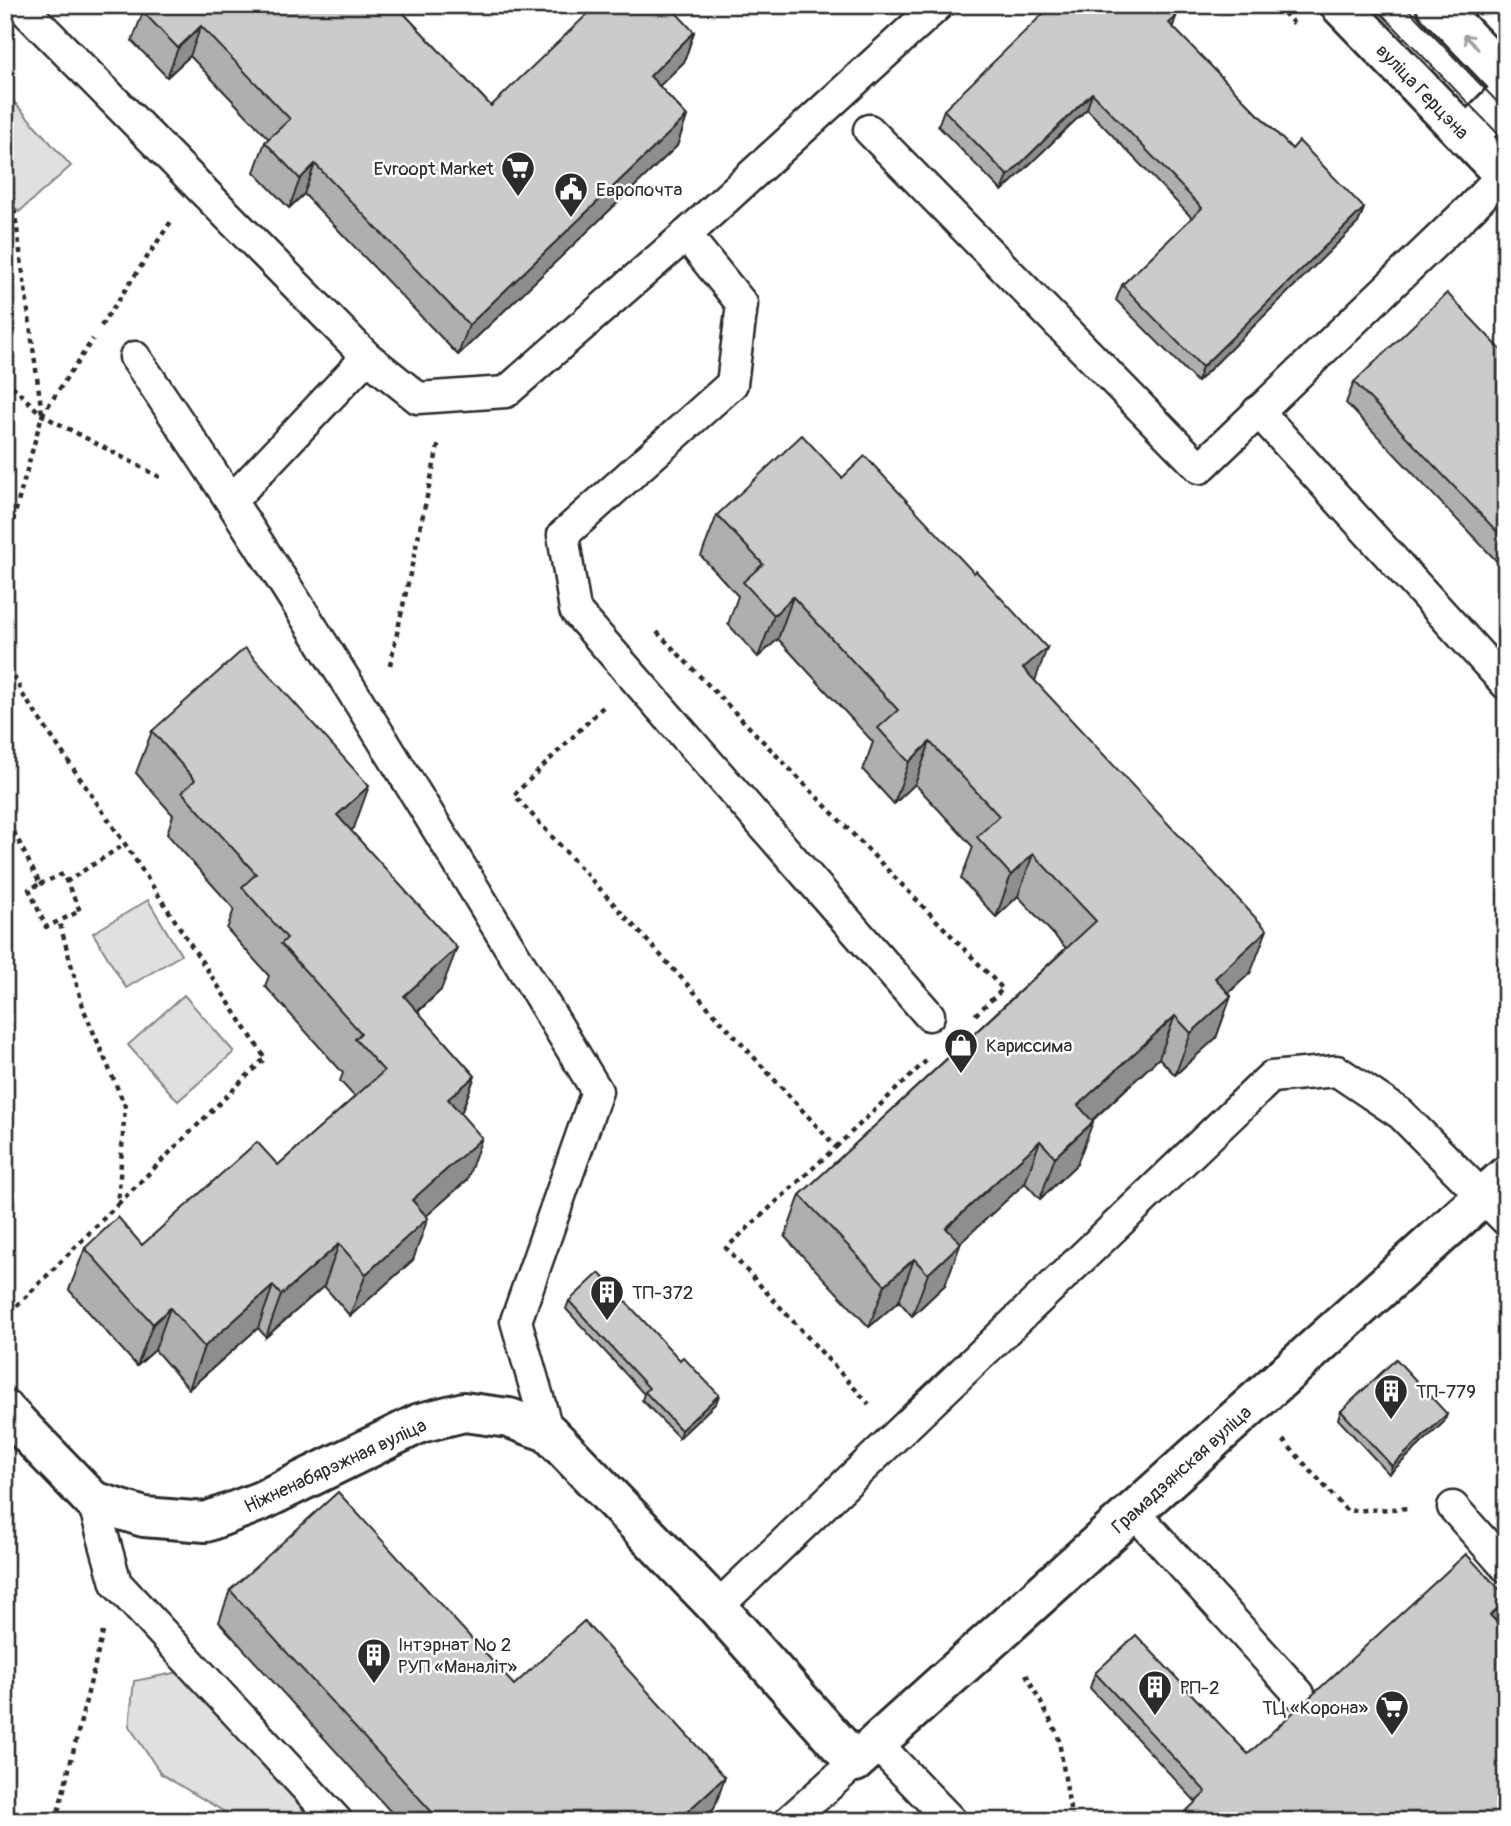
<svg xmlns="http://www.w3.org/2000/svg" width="1511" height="1826" viewBox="0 0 1511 1826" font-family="Pangolin,sans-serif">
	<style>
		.green { fill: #e0e0e0; stroke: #868686; stroke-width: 2 }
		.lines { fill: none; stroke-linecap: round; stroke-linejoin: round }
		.service-casing { stroke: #2b2b2b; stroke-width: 35 }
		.minor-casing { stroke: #2b2b2b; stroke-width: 44 }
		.secondary-casing { stroke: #2b2b2b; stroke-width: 44 }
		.path { stroke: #2b2b2b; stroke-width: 4.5; stroke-dasharray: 5 5; stroke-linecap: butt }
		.service { stroke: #fff; stroke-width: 30 }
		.minor { stroke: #fff; stroke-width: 38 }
		.secondary { stroke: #fff; stroke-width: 38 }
		.tram { stroke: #2b2b2b; stroke-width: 2 }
		.wall { fill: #afafaf; stroke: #2b2b2b; stroke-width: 2 }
		.shaded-wall { fill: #8e8e8e; stroke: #2b2b2b; stroke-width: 2 }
		.building { fill: #cbcbcb; stroke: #2b2b2b; stroke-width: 2 }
		.oneway { stroke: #a0a0a0 }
		.labels { text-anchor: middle; stroke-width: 5; stroke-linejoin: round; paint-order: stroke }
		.street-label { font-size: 19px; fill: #2b2b2b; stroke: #fff }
		.poi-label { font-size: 19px; fill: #2b2b2b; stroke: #fff; text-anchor: start }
	</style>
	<rect width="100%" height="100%" fill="#fff"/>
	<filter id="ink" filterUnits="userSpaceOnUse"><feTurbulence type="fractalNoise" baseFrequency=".0143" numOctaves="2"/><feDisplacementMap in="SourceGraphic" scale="14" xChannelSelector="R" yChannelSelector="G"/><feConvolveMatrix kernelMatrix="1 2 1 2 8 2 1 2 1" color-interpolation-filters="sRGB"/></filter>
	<g filter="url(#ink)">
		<!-- green -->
		<g class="green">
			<polygon points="14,102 71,166 19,212 5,195 5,110"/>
			<polygon points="148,900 181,955 126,988 93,933"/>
			<polygon points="184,995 234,1052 178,1101 128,1045"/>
			<polygon points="179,1672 261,1757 312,1821 240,1821 161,1774 129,1726 134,1681"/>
		</g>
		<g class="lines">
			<!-- service casing -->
			<g class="service-casing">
				<g id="service">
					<polyline points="20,5 367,357 418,398 506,392 686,235 938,5"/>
					<polyline points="869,130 1200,468 1473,206 1503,174"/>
					<polyline points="686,235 742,304 732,384 563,535 575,610 929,1015"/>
					<path d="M135 357C298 596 447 844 597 1091L516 1321 548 1432"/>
					<polyline points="1258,411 1506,684"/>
					<polyline points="232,500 367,357"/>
					<polyline points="93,1501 116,1583 337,1821"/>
					<polyline points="1453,1507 1506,1567"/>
					<polyline points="1134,1512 1299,1694"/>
					<polyline points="717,1607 1271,1077 1337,1071 1401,1114 1506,1220"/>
					<polyline points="876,1743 951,1821"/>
					<polyline points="789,1821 855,1762"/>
				</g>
			</g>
			<!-- minor casing -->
			<g class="minor-casing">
				<g id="minor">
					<polyline points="1467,137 1506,97"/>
					<polyline points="5,1410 93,1501 144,1517 206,1522 261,1501 420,1423 464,1412 509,1418 548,1432 717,1607 855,1762 1506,1176"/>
				</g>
			</g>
			<!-- secondary casing -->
			<g class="secondary-casing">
				<g id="secondary">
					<polyline points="1340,5 1506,177"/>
					<polyline points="1436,5 1506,78"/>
				</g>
			</g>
			<!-- path -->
			<g class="path">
				<polyline points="1277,5 1295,25"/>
				<polyline points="5,140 42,414"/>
				<polyline points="101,326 172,220"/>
				<polyline points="5,379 42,415 160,477"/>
				<polyline points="5,550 42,415 93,339"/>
				<polyline points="5,608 5,615"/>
				<polyline points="657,632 1003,989 974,1016"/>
				<polyline points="5,658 23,695 125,844 265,1058 118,1204"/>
				<polyline points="390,665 439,442"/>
				<polyline points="603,707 514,795 836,1147 726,1248 869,1404"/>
				<polyline points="5,814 40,884 29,889 46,927 59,921 84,1010 125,1106 118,1204 5,1318"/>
				<polyline points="66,882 125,844"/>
				<polyline points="40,884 63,874 80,911 59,921"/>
				<polyline points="836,1147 929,1058"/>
				<polyline points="1283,1440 1347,1511 1411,1508"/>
				<polyline points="1026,1674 1058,1735 1072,1821"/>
				<polyline points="56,1821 103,1632"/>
			</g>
			<!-- service -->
			<use href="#service" class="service"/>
			<!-- minor -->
			<use href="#minor" class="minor"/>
			<!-- secondary -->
			<use href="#secondary" class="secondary"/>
			<!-- tram -->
			<g class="tram">
				<polyline points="1373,5 1506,142"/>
				<polyline points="1404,5 1506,111"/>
			</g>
		</g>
		<!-- wall -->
		<g class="wall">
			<polygon points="144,5 396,5 491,106 694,32 684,62 659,86 687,116 677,146 458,355 304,194 289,208 254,172 265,142 269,139 190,56 167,77 132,41 143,12 147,8"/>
			<polygon points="1172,27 1292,149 1364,208 1358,223 1197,382 1116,300 1122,285 1192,218 1087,109 1002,191 938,126 944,110"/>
			<polygon points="1506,355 1506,571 1346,403 1354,382"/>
			<polygon points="842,478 1035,681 1251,972 1229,993 1231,996 1216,1038 1175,1075 1159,1058 1092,1121 1077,1164 1058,1182 1040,1199 1025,1183 960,1243 945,1285 912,1316 899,1301 869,1327 785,1237 800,1195 1066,948 1018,896 996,917 961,879 973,847 915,784 894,804 863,770 873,742 778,639 758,657 728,624 738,596 701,556 717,515"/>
			<polygon points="152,731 354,828 351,830 441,990 418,1012 475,1076 461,1114 467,1180 426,1216 413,1260 350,1316 324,1286 266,1337 258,1328 189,1389 155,1350 137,1366 69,1290 85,1248 142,1245 278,1165 355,1097 340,1081 343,1073 265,986 269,976 227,929 234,909 167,834 173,815 136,773"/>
			<polygon points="569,1301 680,1360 719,1395 716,1403 679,1438 642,1400 644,1394 566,1309"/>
			<polygon points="1341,1411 1447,1414 1444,1422 1389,1474 1338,1419"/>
			<polygon points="230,1590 514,1685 725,1777 714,1809 701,1821 399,1821 219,1622"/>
			<polygon points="1506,1596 1506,1605 1503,1613 1196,1802 1090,1688 1095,1673 1248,1754"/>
		</g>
		<!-- shaded-wall -->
		<g class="shaded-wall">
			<polygon points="1176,17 1171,32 1169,23"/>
			<polygon points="201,26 190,56 167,77 178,48"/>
			<polygon points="694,32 684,62 639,106 650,76"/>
			<polygon points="1092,93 1087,109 1002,191 1008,176"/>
			<polygon points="687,116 677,146 458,355 469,325"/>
			<polygon points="315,164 304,194 289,208 300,179"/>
			<polygon points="1364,208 1358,223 1197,382 1202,367"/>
			<polygon points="793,597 778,639 758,657 774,615"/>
			<polygon points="1047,648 1032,689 1023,668"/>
			<polygon points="930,742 915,784 894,804 909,762"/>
			<polygon points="369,786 354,828 322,856 337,815"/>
			<polygon points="1033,854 1018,896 996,917 1011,875"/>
			<polygon points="1267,930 1251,972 1199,1020 1215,978"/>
			<polygon points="457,948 441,990 388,1038 404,996"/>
			<polygon points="1231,996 1216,1038 1175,1075 1191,1033"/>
			<polygon points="1175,1016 1159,1058 1063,1147 1078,1105"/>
			<polygon points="475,1076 459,1118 448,1099"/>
			<polygon points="1093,1122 1077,1164 1040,1199 1055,1157"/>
			<polygon points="482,1138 467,1180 397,1242 412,1200"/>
			<polygon points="1040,1141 1025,1183 931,1270 946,1228"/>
			<polygon points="428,1218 413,1260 350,1316 366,1274"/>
			<polygon points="961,1243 945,1285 912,1316 928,1274"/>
			<polygon points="339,1244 324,1286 266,1337 281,1295"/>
			<polygon points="914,1259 899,1301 869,1327 885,1285"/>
			<polygon points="273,1286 258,1328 189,1389 204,1347"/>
			<polygon points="170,1308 155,1350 137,1366 153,1324"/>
			<polygon points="719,1395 716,1403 679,1438 681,1430"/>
			<polygon points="1447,1414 1444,1422 1389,1474 1392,1466"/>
			<polygon points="1506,1601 1506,1605 1503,1613 1485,1630 1490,1615"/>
			<polygon points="725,1777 714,1809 701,1821 677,1821"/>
		</g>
		<!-- building -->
		<g class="building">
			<polygon points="150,5 396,5 491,106 597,5 669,5 694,32 650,76 687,116 469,325 315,164 300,179 265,142 290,119 201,26 178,48 143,12"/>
			<polygon points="1052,5 1165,5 1176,17 1169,23 1292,149 1299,141 1364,208 1202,367 1122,285 1202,208 1092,93 1008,176 944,110"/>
			<polygon points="1447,293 1506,355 1506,541 1354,382"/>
			<polygon points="802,435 842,478 865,456 974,573 976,571 1047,648 1023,668 1267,930 1215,978 1231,996 1191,1033 1175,1016 1078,1105 1093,1122 1073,1140 1055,1157 1040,1141 946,1228 961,1243 928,1274 914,1259 885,1285 800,1195 1096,921 1033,854 1011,875 977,837 999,816 930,742 909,762 878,728 898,710 793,597 774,615 743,582 763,564 717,515"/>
			<polygon points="245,648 369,786 337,815 457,948 404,996 475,1076 448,1099 482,1138 412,1200 428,1218 366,1274 339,1244 281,1295 273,1286 204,1347 170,1308 153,1324 85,1248 118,1217 142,1245 257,1142 278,1165 384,1071 355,1039 361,1033 281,944 287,938 242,887 256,874 182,792 195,780 152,731"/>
			<polygon points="599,1273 680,1360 683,1357 719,1395 681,1430 645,1392 649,1388 569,1301"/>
			<polygon points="1396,1359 1447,1414 1392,1466 1341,1411"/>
			<polygon points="338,1492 514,1685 584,1621 725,1777 677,1821 440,1821 230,1590"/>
			<polygon points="1466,1554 1506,1596 1506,1601 1490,1615 1506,1632 1506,1821 1176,1821 1206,1792 1095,1673 1136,1635 1248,1754"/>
		</g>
		<!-- one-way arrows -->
		<defs><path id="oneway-shaft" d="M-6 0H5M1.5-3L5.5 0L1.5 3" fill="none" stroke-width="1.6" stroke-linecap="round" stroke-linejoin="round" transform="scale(1.75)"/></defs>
		<use class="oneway" href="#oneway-shaft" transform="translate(1471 42) rotate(-134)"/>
	</g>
	<!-- icons -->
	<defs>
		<g id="supermarket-pin" transform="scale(1.75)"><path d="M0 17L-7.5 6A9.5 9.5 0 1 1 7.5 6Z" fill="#2b2b2b" stroke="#fff"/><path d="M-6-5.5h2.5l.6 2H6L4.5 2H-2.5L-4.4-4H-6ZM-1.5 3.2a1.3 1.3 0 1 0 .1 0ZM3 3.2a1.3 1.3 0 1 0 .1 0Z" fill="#fff"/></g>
		<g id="civic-pin" transform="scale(1.75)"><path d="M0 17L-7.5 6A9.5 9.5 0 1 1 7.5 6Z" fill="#2b2b2b" stroke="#fff"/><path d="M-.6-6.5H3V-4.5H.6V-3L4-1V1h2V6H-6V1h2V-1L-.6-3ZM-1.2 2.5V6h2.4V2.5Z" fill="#fff"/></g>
		<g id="shop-pin" transform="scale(1.75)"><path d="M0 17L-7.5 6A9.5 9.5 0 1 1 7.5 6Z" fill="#2b2b2b" stroke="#fff"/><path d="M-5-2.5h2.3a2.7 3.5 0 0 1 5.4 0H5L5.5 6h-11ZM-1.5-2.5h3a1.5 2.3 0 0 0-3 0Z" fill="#fff"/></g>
		<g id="building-pin" transform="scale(1.75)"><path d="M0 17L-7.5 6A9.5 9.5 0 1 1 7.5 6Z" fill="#2b2b2b" stroke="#fff"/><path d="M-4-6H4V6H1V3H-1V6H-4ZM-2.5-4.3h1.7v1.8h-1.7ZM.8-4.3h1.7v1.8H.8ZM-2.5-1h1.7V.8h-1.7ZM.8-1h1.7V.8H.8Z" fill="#fff"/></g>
	</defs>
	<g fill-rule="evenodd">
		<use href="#supermarket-pin" x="518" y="168"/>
		<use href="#civic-pin" x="571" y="189"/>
		<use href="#shop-pin" x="961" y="1045"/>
		<use href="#building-pin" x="607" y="1292"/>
		<use href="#building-pin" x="1391" y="1391"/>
		<use href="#building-pin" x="374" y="1655"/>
		<use href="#building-pin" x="1155" y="1687"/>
		<use href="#supermarket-pin" x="1392" y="1707"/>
	</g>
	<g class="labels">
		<!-- street labels -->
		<g class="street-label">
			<text transform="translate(1423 91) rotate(46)" y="7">вуліца Герцэна</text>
			<text transform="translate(335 1465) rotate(-25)" y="7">Ніжненабярэжная вуліца</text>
			<text transform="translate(1181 1469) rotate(-42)" y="7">Грамадзянская вуліца</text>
		</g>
		<!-- poi labels -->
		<g class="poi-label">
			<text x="494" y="175" text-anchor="end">Evroopt Market</text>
			<text x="596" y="196">Европочта</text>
			<text x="986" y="1052">Кариссима</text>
			<text x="632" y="1299">ТП-372</text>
			<text x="1416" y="1398">ТП-779</text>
			<text x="398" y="1651">Інтэрнат № 2<tspan x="398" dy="22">РУП «Маналіт»</tspan></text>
			<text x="1180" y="1694">РП-2</text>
			<text x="1368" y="1714" text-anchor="end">ТЦ «Корона»</text>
		</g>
	</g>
	<!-- margin -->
	<rect width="1511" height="1826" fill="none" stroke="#fff" stroke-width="28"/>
	<rect x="14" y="14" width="1483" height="1798" fill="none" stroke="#2b2b2b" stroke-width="2.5" filter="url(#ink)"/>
</svg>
